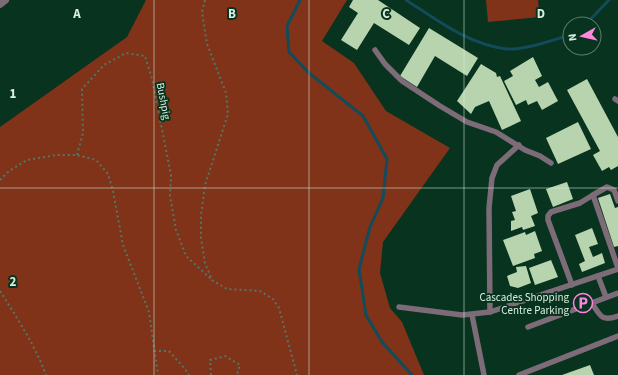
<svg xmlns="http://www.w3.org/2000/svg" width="618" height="375" viewBox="0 0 618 375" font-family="'Source Sans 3',sans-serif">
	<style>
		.green { fill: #803319 }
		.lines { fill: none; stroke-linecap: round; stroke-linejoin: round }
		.stream { stroke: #124b59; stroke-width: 3 }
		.building { fill: #b7d4ae }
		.path { stroke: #537766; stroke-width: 2; stroke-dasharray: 2 3; stroke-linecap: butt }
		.lane { stroke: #7d6c78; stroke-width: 5.5 }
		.street { stroke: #7d6c78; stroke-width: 8 }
		.grid { fill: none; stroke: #d8eee0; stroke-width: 1; stroke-opacity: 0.55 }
		.labels { text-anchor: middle; stroke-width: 4; stroke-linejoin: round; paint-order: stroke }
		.street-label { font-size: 11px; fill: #d8eee0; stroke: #07331f }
		.poi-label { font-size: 11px; fill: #d8eee0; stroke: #07331f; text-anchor: end }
		.grid-label { font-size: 13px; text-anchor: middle; font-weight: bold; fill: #d8eee0; stroke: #07331f; stroke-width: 4; stroke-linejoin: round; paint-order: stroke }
	</style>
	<rect width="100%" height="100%" fill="#07331f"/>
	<!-- green -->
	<g class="green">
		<polygon points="146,0 347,0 322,41 354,63 386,111 450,148 383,242 380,273 390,308 402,322 424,375 0,375 0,127 127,37"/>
		<polygon points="486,0 538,0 540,17 488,22"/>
	</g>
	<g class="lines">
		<!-- stream -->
		<g class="stream">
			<polyline points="300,0 287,26 289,52 309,73 363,116 387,159 383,198 370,227 359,269 366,315 382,342 412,375"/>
			<path d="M406 0C437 20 469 45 507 49 525 50 553 40 570 35"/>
			<polyline points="586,24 609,0"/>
		</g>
	</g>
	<!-- building -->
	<g class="building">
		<polygon points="353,0 378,0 420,28 409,45 374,23 357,50 341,40 358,13 349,7"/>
		<polygon points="429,28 478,58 467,76 435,56 417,87 400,76"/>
		<polygon points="533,57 542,76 535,80 539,87 548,82 558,101 542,110 537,101 528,105 526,100 516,105 504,81 513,76 510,71"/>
		<polygon points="481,64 496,73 497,77 500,76 521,121 502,130 489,101 475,107 471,114 457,101"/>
		<polygon points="587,79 618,137 618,166 611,170 609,167 602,171 593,155 600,151 567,90"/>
		<polygon points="578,122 591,149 558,164 546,138"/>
		<polygon points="567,182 573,199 553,207 546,189"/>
		<polygon points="530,189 538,213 531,216 535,226 523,230 522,227 511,231 511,221 515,220 512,212 516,211 511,196"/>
		<polygon points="610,194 615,208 618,207 618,246 614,247 598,198"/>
		<polygon points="592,228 598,244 589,247 593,257 602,253 605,263 582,272 579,264 585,261 575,235"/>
		<polygon points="535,231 542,251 534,254 535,258 513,266 503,240 525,232 526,235"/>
		<polygon points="551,260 558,277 535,285 529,268"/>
		<polygon points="526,266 531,283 518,288 510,286 507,276 517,272 516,267"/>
		<polygon points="590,365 594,375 562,375"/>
	</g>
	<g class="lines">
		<!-- path -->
		<g class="path">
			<polyline points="205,0 202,12 207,44 226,93 228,114 205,185 201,215 201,238 205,263 212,280 227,289 260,291 273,299 279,308 297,375"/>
			<polyline points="77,155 83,133 82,89 104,65 126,53 145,56 152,79 171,175 170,196 176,230 186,256 211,279"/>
			<polyline points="0,180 9,171 27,160 56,155 77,155 96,160 108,174 113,191 123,245 149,312 158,375"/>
			<path d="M0 291C17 318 35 345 46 375"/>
			<polyline points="154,351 169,351 185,369 189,375"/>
			<polyline points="211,375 210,360 225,356 240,365 237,375"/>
		</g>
		<!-- lane -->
		<g class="lane">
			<polyline points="375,50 385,64 402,81 440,106 467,122 496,132 525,150 540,156 551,163"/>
			<polyline points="615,99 618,101"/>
			<polyline points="593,195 607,187 614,190 618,201"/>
			<polyline points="598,276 606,297"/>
			<polyline points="572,285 548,220 548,216 551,212 580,203 593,195 618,268"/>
			<path d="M592 303C600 316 602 322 618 316"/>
			<polyline points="399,307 462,315 490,312 618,269"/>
			<polyline points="490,312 489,208 492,178 497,165 519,145"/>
			<polyline points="472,315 484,375"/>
			<polyline points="528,327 618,293"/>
			<polyline points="519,375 618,336"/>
		</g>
		<!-- street -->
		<polyline class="street" points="0,4 5,0"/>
	</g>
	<!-- grid -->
	<path class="grid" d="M154 0V375M309 0V375M464 0V375M0 188H618"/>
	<!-- icons -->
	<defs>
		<g id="parking-ring" transform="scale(1)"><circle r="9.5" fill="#07331f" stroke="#ff85de" stroke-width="1.5"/><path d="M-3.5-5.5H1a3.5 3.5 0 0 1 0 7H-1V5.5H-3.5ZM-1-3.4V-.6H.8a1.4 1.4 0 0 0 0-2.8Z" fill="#ff85de"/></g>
	</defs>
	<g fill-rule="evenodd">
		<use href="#parking-ring" x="583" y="303"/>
	</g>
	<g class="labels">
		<!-- street labels -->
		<g class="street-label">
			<text transform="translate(164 101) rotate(79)" y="4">Bushpig</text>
		</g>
		<!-- poi labels -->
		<g class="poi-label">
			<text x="569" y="301">Cascades Shopping<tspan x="569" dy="13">Centre Parking</tspan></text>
		</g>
	</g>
	<g class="grid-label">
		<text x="77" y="18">A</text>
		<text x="232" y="18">B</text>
		<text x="386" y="18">C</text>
		<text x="541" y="18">D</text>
		<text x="13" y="98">1</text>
		<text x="13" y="286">2</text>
	</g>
	<!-- north arrow -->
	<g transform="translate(582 36) rotate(262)"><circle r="19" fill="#07331f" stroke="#5b7e6c"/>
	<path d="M0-3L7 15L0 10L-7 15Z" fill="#ff85de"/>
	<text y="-6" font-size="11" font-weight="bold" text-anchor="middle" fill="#d8eee0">N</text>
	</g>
</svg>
